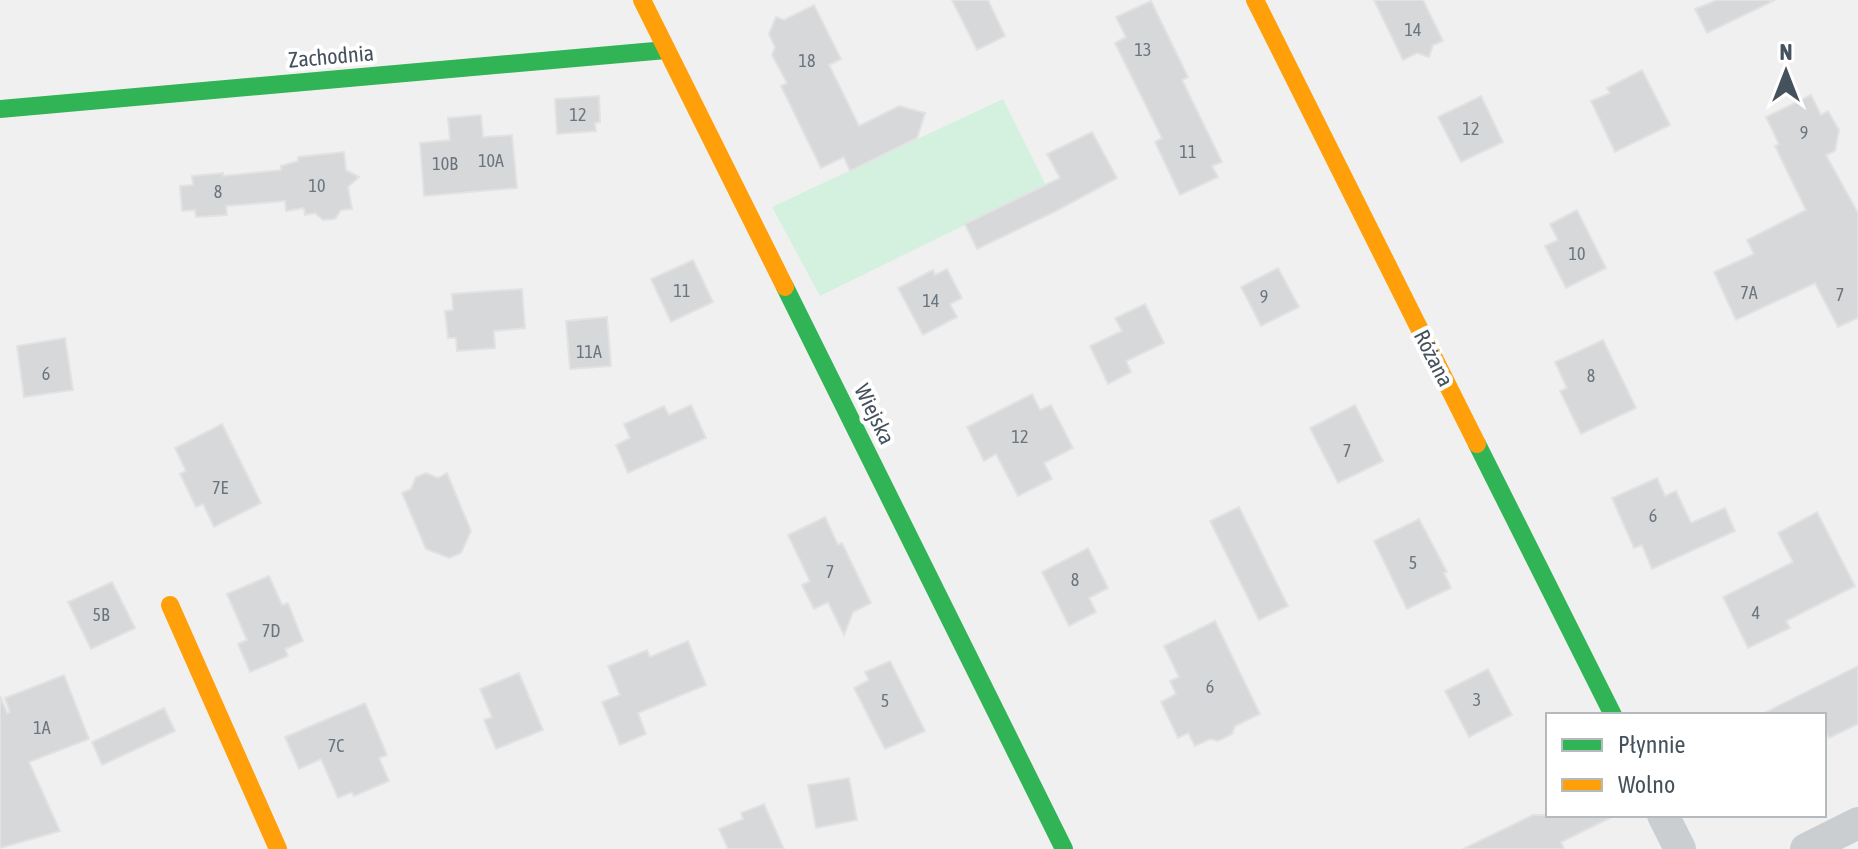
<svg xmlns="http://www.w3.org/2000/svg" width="1858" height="849" viewBox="0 0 1858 849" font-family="'Asap Condensed',sans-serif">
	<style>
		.green { fill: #d3f1de }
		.building { fill: #d7d8da; stroke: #e2e2e3; stroke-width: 2 }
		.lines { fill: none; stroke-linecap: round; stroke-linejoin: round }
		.street { stroke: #cbced1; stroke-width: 32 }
		.fast { stroke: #30b455; stroke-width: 18 }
		.slow { stroke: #ff9f0a; stroke-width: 18 }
		.labels { text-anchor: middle; stroke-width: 8; stroke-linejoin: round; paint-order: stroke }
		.number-label { font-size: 18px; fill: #6b757e }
		.street-label { font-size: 22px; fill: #45525e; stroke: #fff }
	</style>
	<rect width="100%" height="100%" fill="#f1f0f0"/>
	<!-- green -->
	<polygon class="green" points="1003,99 1046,185 820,296 772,207"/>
	<!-- building -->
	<g class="building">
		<polygon points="952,0 988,0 1005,36 977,50"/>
		<polygon points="1374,0 1423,0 1443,41 1433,45 1429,57 1417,53 1403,60"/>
		<polygon points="1717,0 1775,0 1707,33 1695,9"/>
		<polygon points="1151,1 1188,77 1182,80 1222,162 1212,166 1218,177 1180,195 1155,142 1162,138 1115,43 1126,37 1116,17"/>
		<polygon points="814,5 841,59 829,65 859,126 899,106 925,113 917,138 850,171 844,157 821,168 781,86 787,83 772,55 775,47 769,34 776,17 784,20"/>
		<polygon points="1642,70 1670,125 1615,152 1591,101 1610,93 1607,88"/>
		<polygon points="1811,95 1821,115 1828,111 1839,130 1835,151 1826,155 1858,213 1858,318 1838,327 1815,283 1736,320 1714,272 1754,254 1747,240 1806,210 1775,146 1779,144 1766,117"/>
		<polygon points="599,96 600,122 595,123 596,131 557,134 555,99"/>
		<polygon points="1481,96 1503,142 1461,162 1438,117"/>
		<polygon points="481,115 483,137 512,135 517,188 424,196 420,143 450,140 448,118"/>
		<polygon points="1092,132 1117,178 1056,211 977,249 965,224 1060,178 1047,154"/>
		<polygon points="344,152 346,170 359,177 348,187 352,209 341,210 335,219 323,220 315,213 305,215 304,208 286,211 285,201 226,206 227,215 196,217 195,210 182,211 180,186 193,185 192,176 223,173 223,176 281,170 281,166 298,161 298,157"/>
		<polygon points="1577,210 1606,268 1566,288 1545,246 1558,240 1550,224"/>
		<polygon points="693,260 713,302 671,322 651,279"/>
		<polygon points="1278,268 1299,307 1261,326 1241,287"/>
		<polygon points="947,269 962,298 950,304 957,317 923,335 898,288 933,270 935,275"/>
		<polygon points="522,289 525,328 494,331 495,348 457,351 456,338 448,338 445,311 453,310 452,294"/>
		<polygon points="1145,304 1164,343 1126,361 1131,372 1108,384 1090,346 1122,331 1115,318"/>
		<polygon points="607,317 611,366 570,369 566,321"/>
		<polygon points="65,338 73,390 24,397 17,346"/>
		<polygon points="1603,340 1636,408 1581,434 1560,391 1567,388 1555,362"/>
		<polygon points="1032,394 1040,410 1051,405 1073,448 1044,463 1052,479 1018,496 996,454 984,461 967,427"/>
		<polygon points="691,405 706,438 628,473 616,445 630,438 624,424 664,406 669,415"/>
		<polygon points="1355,405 1383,461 1338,483 1310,428"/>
		<polygon points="222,424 261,503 214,527 203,504 196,507 180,474 186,471 175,448"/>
		<polygon points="426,473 438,478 447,473 471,531 461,553 449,558 426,549 402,493 411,489 416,477"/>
		<polygon points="1657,478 1665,496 1676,491 1691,523 1725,508 1735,531 1652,569 1642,545 1634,548 1612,498"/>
		<polygon points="1239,507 1288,606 1259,620 1210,521"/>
		<polygon points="1817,512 1855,586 1786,621 1790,628 1748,648 1723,597 1793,562 1778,533"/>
		<polygon points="825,517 838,545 842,543 871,603 853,612 844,635 828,602 814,609 802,585 810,581 788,535"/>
		<polygon points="1419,519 1447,572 1444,573 1451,588 1407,609 1374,541"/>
		<polygon points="1088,548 1108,588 1089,598 1096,612 1069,626 1042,572"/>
		<polygon points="269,576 282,605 288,603 303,641 285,649 288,656 250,672 238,644 247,640 227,594"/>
		<polygon points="112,582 135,628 91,649 68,602"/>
		<polygon points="1215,621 1260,714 1235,726 1232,734 1218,741 1210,739 1195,746 1188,733 1178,738 1161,702 1176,694 1170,681 1179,677 1164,646"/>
		<polygon points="688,641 706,685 638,713 646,734 620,745 602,702 620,695 608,666 647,650 650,657"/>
		<polygon points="890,661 925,731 885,749 854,688 869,680 865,672"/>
		<polygon points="1858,666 1858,724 1829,738 1824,729 1824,715 1760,715"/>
		<polygon points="1488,669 1512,715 1469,737 1445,691"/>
		<polygon points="519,673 543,730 496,749 484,720 492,717 480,689"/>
		<polygon points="64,675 89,739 29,762 60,831 0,848 0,696 7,713 10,712 5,698"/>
		<polygon points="365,703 387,755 379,758 389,781 354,796 352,792 338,798 321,759 299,769 285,737"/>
		<polygon points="164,708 175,731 102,765 92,742"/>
		<polygon points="849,778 857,820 816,828 808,785"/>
		<polygon points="764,804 784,849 728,849 719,829 743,819 741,813"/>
		<polygon points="1533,815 1616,815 1561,842 1564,849 1463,849"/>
	</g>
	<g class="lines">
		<!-- street -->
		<g class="street">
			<polyline points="1663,815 1680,849"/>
			<polyline points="1806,849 1858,823"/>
		</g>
		<!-- fast -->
		<g class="fast">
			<polyline points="0,109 666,50"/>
			<polyline points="785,287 1064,849"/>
			<polyline points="1477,444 1613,715"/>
		</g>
		<!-- slow -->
		<g class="slow">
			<polyline points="642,0 785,287"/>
			<polyline points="1255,0 1477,444"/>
			<polyline points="170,605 278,849"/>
		</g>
	</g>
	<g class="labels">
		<!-- number labels -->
		<g class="number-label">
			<text x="1413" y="36">14</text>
			<text x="1143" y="56">13</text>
			<text x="807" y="67">18</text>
			<text x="578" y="121">12</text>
			<text x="1471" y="135">12</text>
			<text x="1804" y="139">9</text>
			<text x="1188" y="158">11</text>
			<text x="491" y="167">10A</text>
			<text x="445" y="170">10B</text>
			<text x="317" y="192">10</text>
			<text x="218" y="198">8</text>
			<text x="1577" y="260">10</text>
			<text x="682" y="297">11</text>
			<text x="1749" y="299">7A</text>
			<text x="1840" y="301">7</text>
			<text x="1264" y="303">9</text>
			<text x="931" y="307">14</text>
			<text x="589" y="358">11A</text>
			<text x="46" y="380">6</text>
			<text x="1591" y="382">8</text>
			<text x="1020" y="443">12</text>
			<text x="1347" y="457">7</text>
			<text x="220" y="494">7E</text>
			<text x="1653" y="522">6</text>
			<text x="1413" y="569">5</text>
			<text x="830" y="578">7</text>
			<text x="1075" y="586">8</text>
			<text x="1756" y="619">4</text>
			<text x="101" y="621">5B</text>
			<text x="271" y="637">7D</text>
			<text x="1210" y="693">6</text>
			<text x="1477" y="706">3</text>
			<text x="885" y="707">5</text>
			<text x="42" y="734">1A</text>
			<text x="336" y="752">7C</text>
		</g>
		<!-- street labels -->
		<g class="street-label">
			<text transform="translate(331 56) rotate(-5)" y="8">Zachodnia</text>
			<text transform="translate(1434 358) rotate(63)" y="8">Różana</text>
			<text transform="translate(875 414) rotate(64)" y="8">Wiejska</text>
		</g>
	</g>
	<!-- legend -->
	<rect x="1546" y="713" width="280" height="104" fill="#ffffff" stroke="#b5babf" stroke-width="2"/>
	<rect x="1562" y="739" width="40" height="12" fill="#30b455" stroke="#b5babf" stroke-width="2"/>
	<text x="1618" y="753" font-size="24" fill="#45525e">Płynnie</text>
	<rect x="1562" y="779" width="40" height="12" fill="#ff9f0a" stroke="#b5babf" stroke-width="2"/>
	<text x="1618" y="793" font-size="24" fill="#45525e">Wolno</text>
	<!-- north arrow -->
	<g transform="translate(1786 72)" stroke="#ffffff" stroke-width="6" paint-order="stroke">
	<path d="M0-6L14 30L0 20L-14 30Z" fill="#45525e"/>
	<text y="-12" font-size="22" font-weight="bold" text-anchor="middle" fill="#45525e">N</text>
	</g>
</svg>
